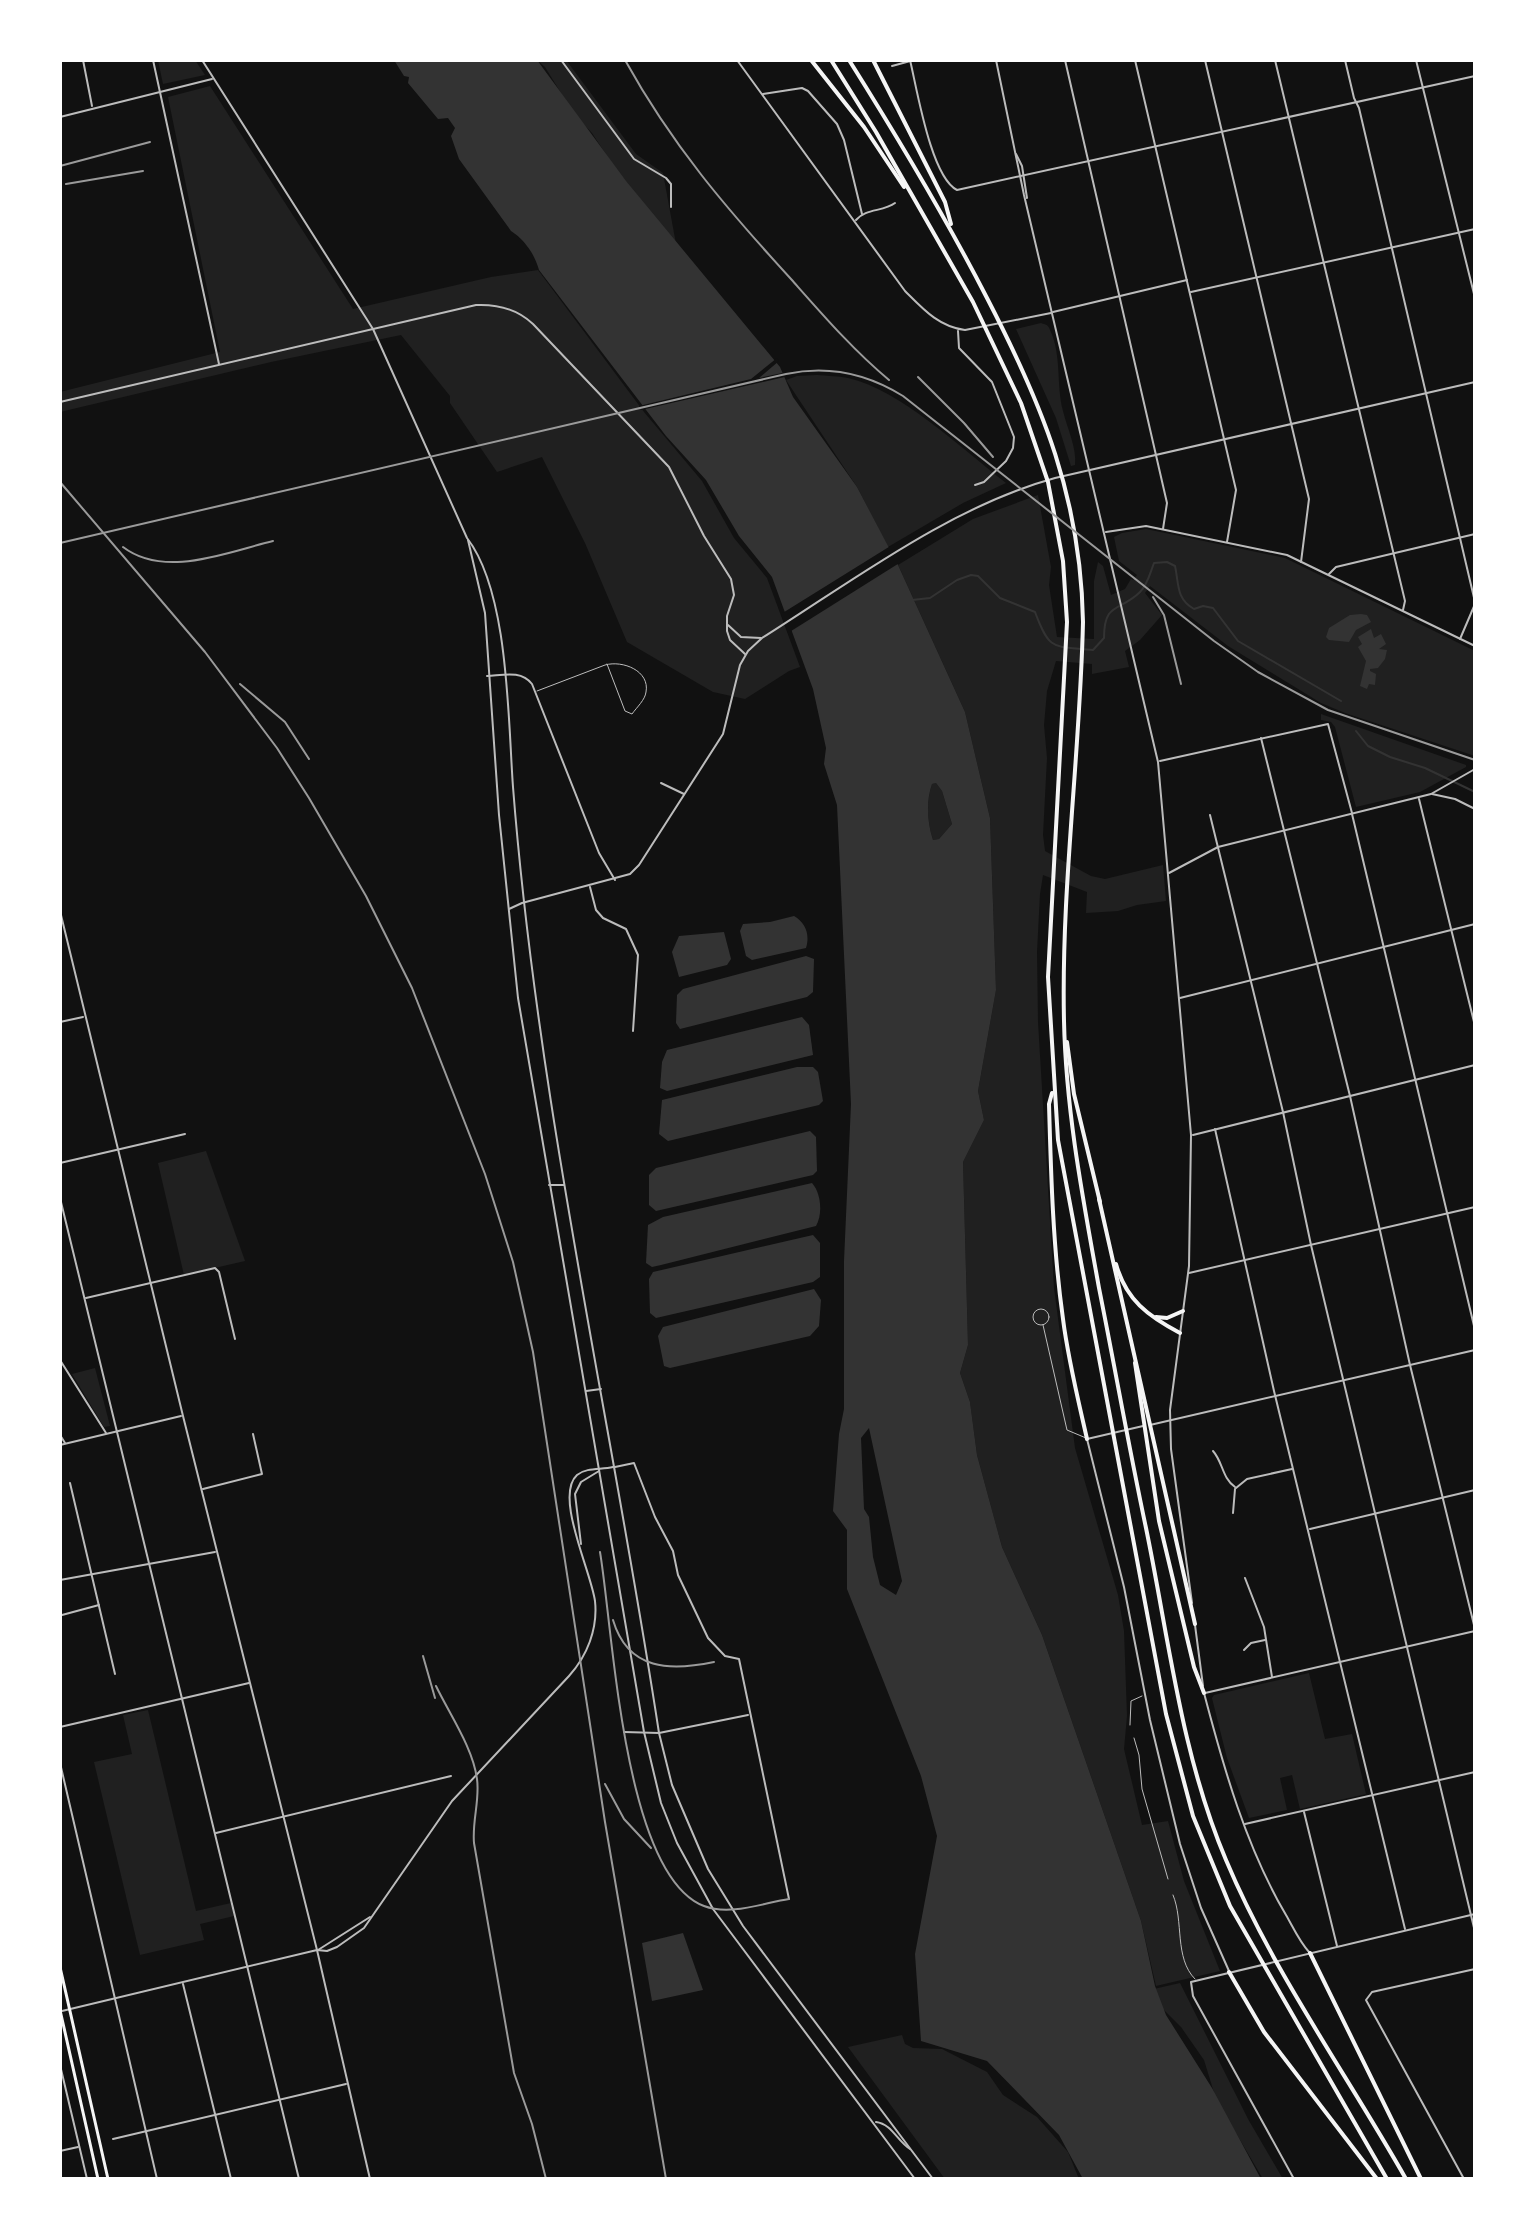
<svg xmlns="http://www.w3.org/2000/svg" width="1535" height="2239" viewBox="0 0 1535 2239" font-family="'Source Sans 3',sans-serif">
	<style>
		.green { fill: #202020 }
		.water { fill: #333; fill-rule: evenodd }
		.pier { fill: #111 }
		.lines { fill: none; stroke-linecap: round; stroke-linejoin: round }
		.stream { stroke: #333; stroke-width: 2 }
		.service { stroke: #bcbcbc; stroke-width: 1 }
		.minor { stroke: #bcbcbc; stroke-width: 2 }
		.tertiary { stroke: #bcbcbc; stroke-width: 2 }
		.primary { stroke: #f5f5f5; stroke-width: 3 }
		.motorway { stroke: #f5f5f5; stroke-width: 4 }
		.rail { stroke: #9a9a9a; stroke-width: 2 }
	</style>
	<rect width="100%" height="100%" fill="#111"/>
	<!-- green -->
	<g class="green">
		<polygon points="158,60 195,60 205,75 163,84"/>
		<polygon points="537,60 566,60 636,154 663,173 676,244 615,168 592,133 574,114 545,67"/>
		<polygon points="210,86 353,309 491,277 538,270 644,412 702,481 734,538 767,578 800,667 789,671 745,699 713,692 627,642 585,543 542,457 497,472 450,403 450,396 401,335 271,362 60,412 60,392 220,352 168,97"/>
		<path d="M1041 323C1046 325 1048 324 1050 330 1062 355 1056 385 1063 411 1067 428 1077 448 1075 465L1071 466 1056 418 1016 329Z"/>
		<path d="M817 375C827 376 838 376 848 378 901 390 963 450 1006 483L963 503 888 547 857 487 786 380 797 376Z"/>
		<polygon points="1038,495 1051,567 1049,585 1057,637 1094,639 1094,581 1098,562 1103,566 1111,595 1125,589 1131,579 1133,580 1137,575 1119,561 1114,537 1122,533 1146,529 1285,558 1475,651 1475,756 1345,713 1321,703 1228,646 1150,586 1145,593 1162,615 1140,640 1125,651 1129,667 1092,674 1092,664 1056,661 1047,691 1044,725 1047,758 1043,835 1045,851 1091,876 1105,879 1163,865 1166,901 1137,905 1118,911 1086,913 1087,892 1043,875 1040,894 1037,952 1038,1022 1054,1288 1075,1448 1118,1595 1124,1631 1127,1716 1124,1749 1142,1825 1168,1821 1184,1881 1220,1971 1156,1986 1141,1921 1042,1635 1002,1547 977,1455 970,1402 960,1373 968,1345 963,1162 984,1120 978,1091 996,990 990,818 965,712 898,565 973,519"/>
		<polygon points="1321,714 1466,765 1466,767 1420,792 1356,807 1335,727 1331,722 1321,720"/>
		<path d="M936 783 942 791 952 824 939 839 933 840C927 822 926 801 932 784Z"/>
		<polygon points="206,1151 245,1261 184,1275 158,1163"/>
		<polygon points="95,1368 110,1426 104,1427 72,1374"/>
		<polygon points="1309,1673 1325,1739 1352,1734 1366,1794 1300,1809 1292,1775 1280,1778 1287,1810 1249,1818 1227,1758 1212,1698 1214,1695"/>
		<polygon points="148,1710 196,1911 231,1903 234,1916 200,1924 204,1940 140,1955 94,1762 132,1754 123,1715"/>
		<polygon points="1180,1983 1248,2119 1283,2179 1263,2179 1216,2099 1204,2060 1181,2027 1145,1991"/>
		<polygon points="902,2035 905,2044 913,2048 942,2049 987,2072 1003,2095 1037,2117 1068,2152 1079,2179 945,2179 848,2047"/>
	</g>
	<!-- water -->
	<g class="water">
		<path d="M394 60H537L626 181 780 367 793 397 857 487 898 565 965 712 990 818 996 990 978 1091 984 1120 963 1162 968 1345 960 1373 970 1402 977 1455 1002 1547 1042 1635 1141 1921 1155 1986 1166 2015 1212 2088 1261 2179H1083L1059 2135 987 2061 921 2041 915 1954 937 1836 921 1776 847 1589V1530L833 1511 839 1434 844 1409V1261L851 1104 837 805 824 764 826 748 813 689 772 577 739 536 706 480 666 436 539 270C535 255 525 240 511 231L459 159 451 136 455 128 448 118 438 119 408 83 409 77 404 76ZM936 783 942 791 952 824 939 839 933 840C927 822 926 801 932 784ZM869 1428 902 1581 896 1595 880 1585 873 1557 869 1517 864 1509 861 1438Z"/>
		<polygon points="1361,614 1367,615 1371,622 1356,630 1349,642 1329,640 1326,637 1329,628 1350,615"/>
		<polygon points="1371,629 1374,638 1381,634 1386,644 1379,649 1387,650 1385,659 1378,668 1370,669 1370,671 1376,674 1375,685 1369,684 1367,689 1360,686 1366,661 1358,647 1362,644 1358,637"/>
		<path d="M794 916C806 923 810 935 806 948L752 960 746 956 740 931 743 924 770 922Z"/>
		<polygon points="724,932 731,959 727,965 679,977 672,952 679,936"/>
		<polygon points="806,956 814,959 813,992 807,997 680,1029 676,1023 677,995 683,989"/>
		<polygon points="802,1017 809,1025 813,1055 667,1091 660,1088 662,1062 667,1050"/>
		<polygon points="797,1067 813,1067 818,1072 823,1101 819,1105 668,1141 659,1134 662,1100"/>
		<polygon points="810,1131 816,1137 817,1171 813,1175 656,1211 649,1205 649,1175 656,1168"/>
		<path d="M812 1183C821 1193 823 1214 816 1226L661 1265 652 1267 646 1263 648 1225 663 1217Z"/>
		<polygon points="813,1235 820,1243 820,1277 813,1282 656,1318 650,1313 649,1279 653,1272"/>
		<polygon points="814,1289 821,1300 819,1326 810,1336 670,1368 664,1366 658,1336 663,1327"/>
		<polygon points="683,1933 703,1990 652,2001 642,1943"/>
	</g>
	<!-- pier -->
	<g class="pier">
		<polygon points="777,358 779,361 759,378 787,372 789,376 641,410 639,406 751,379"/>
		<polygon points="892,545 901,562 788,633 781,614"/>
	</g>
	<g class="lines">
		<!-- stream -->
		<g class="stream">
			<path d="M912 600 930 598 957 580 971 575 978 576 1000 598 1035 612C1050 652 1053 646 1093 650L1104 638C1104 601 1120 612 1140 592 1148 584 1150 573 1154 563L1167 562 1175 566C1179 584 1176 599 1194 609L1203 606 1213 608 1238 641 1341 701"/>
			<polyline points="1356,731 1368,746 1390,757 1425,768 1475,792"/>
		</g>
		<!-- service -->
		<g class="service">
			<path d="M537 691 605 665C623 660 650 671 646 692 645 700 637 707 632 714L625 711 607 664"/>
			<circle cx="1041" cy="1317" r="8"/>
			<polyline points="1043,1325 1067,1430 1086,1438"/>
			<polyline points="1130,1725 1131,1701 1142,1696"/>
			<polyline points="1134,1738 1139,1755 1142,1789 1168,1879"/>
			<path d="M1173 1895C1184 1921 1174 1958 1195 1979"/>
		</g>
		<!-- minor -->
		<g class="minor">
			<polyline points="83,60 92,106"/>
			<polyline points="561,60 634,159 666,178 671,184 671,207"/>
			<path d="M910 60C917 89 931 177 957 190L1475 76"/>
			<polyline points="1065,60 1167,503 1163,529"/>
			<polyline points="1135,60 1236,490 1227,542"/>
			<polyline points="1205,60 1309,499 1301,562"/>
			<polyline points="1275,60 1405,601 1403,610"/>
			<polyline points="1345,60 1354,98 1359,108 1475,602"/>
			<polyline points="892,66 914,60"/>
			<polyline points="763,94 802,88 808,91 837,124 844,140 862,214"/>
			<polyline points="60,117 212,79"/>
			<path d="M856 220C866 208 883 212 895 203"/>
			<polyline points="1191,292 1475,229"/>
			<polyline points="1053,312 1187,280"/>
			<polyline points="958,331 959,348 992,382 1014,437 1013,448 1006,461 984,482 975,485"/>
			<polyline points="1329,574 1336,567 1475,534"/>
			<polyline points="1460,639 1475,604"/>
			<path d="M487 676C504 675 521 670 532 684L599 853 615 880"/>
			<polyline points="1261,738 1350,1096 1410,1365 1475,1629"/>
			<polyline points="1160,761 1328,724 1352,813"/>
			<polyline points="661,783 684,794"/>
			<polyline points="1419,799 1475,1026"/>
			<polyline points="1210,815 1283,1112 1311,1245 1475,1932"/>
			<polyline points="590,887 596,910 603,918 626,929 638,955 633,1031"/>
			<polyline points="1180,998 1475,924"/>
			<polyline points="1215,1129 1274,1391 1405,1929"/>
			<polyline points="1193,1135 1475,1065"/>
			<polyline points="60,1163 185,1134"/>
			<polyline points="549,1185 564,1185"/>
			<polyline points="60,1198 299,2179"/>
			<polyline points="1189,1273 1475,1207"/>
			<polyline points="86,1298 215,1268 219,1272 235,1339"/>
			<polyline points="60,1360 106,1433"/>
			<polyline points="586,1391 601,1389"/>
			<polyline points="60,1435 65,1443"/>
			<path d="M1213 1451C1223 1462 1222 1478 1235 1487"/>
			<polyline points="615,1467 634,1463 655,1517 673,1551 678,1575 708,1638 725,1656 739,1659 789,1899"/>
			<polyline points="70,1483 115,1674"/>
			<polyline points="1236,1488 1247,1479 1292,1469"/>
			<polyline points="203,1489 262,1474 253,1434"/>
			<polyline points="1233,1513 1235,1489"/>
			<polyline points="1310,1529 1475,1490"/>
			<polyline points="1245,1578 1264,1627 1272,1677"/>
			<polyline points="60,1580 215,1552"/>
			<polyline points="62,1615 99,1605"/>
			<polyline points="1244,1650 1251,1643 1265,1640"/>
			<polyline points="1205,1693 1475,1631"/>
			<polyline points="60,1727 249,1683"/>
			<polyline points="624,1732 659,1733 748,1715"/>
			<polyline points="60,1763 157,2179"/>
			<polyline points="1304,1812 1337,1946"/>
			<polyline points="1245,1824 1475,1772"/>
			<polyline points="216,1833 451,1776"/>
			<polyline points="183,1984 231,2179"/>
			<polyline points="113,2139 346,2084"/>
			<polyline points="60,2151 78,2147"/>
			<polyline points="1464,2179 1366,2000 1372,1992 1475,1969"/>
		</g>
		<!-- tertiary -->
		<g class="tertiary">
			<polyline points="153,60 219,364"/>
			<path d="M202 60 373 329 467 538C509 592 508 720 513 787 538 1106 611 1418 659 1733L672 1785 708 1869 743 1926 933 2179"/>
			<path d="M737 60 905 291C923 309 939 327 965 330L1051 313"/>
			<polyline points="996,60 1024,195 1158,762 1191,1135 1189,1266 1170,1410 1171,1449 1192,1603"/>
			<polyline points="1416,60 1475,298"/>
			<polyline points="1016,154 1022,166 1027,198"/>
			<path d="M60 402 476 305C498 304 517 309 533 324L669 467 704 536 731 579 734 595 727 616V631L730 640 745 654"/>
			<polyline points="1106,532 1146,526 1287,555 1475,646"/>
			<polyline points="468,540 485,613 499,815 518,998 644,1732 661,1803 677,1843 713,1909 915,2179"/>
			<polyline points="728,625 741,637 761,638"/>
			<polyline points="1432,794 1455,799 1475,809"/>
			<polyline points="1352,814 1475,1330"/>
			<polyline points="1169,873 1218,847 1431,794 1475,769"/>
			<path d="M509 909 522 903 630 874 639 865 723 734 740 665 748 651 762 638C854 580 950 507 1055 478L1475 382"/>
			<polyline points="60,911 183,1416 317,1950 370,2179"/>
			<polyline points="60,1022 83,1017"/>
			<polyline points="1150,1425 1475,1350"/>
			<polyline points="1143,1426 1087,1439 1124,1587 1150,1720 1180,1844 1201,1908 1229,1971"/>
			<polyline points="60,1445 181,1416"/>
			<polyline points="581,1544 575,1494 581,1482 599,1471"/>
			<polyline points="1195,1625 1203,1686"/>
			<path d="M1204 1693C1224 1769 1246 1847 1286 1915 1293 1927 1299 1941 1309 1952"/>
			<polyline points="318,1950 370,1917"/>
			<path d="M62 2011 317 1950 327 1951 337 1947 364 1928 452 1801 569 1676C587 1656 598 1629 595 1601 591 1571 554 1496 577 1475 587 1467 601 1470 613 1467"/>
			<polyline points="60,2065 87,2179"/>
			<path d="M876 2122C892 2124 897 2141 910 2149"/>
			<polyline points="1294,2179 1193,1996 1191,1982 1475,1914"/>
		</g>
		<!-- primary -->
		<g class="primary">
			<polyline points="60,1967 108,2179"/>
			<polyline points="60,2010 98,2179"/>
		</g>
		<!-- motorway -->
		<g class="motorway">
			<polyline points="811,60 864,127 904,187"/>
			<polyline points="831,60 876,132 973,302 1021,403 1048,482 1063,561 1067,622 1048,977 1058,1140 1166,1714 1193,1816 1230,1906 1387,2179"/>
			<path d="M849 60C898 138 945 216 987 298 1043 406 1081 499 1083 622 1080 756 1061 888 1064 1021 1066 1112 1083 1199 1099 1288 1115 1368 1129 1448 1146 1528 1169 1639 1181 1754 1226 1860 1273 1972 1346 2073 1406 2179"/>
			<polyline points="873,60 945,202 951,224"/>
			<polyline points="1067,1042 1074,1094 1100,1202"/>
			<path d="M1052 1093 1049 1104C1051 1176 1053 1248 1063 1319 1068 1359 1078 1399 1087 1439"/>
			<polyline points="1099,1199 1195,1624"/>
			<path d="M1116 1264C1126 1300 1148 1316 1180 1333"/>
			<polyline points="1156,1317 1167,1318 1183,1311"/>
			<polyline points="1135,1363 1159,1521 1194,1667 1204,1693"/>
			<polyline points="1310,1953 1421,2179"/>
			<polyline points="1229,1972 1264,2032 1377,2179"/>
		</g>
		<!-- rail -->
		<g class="rail">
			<path d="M625 60C672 145 726 208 791 279 822 314 853 350 889 380"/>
			<polyline points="60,166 150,142"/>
			<polyline points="66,184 143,171"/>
			<polyline points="918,377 964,423 993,457"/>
			<polyline points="60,482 205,652 277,748 309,798 366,896 412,988 485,1174 513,1262 533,1352 605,1822 666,2179"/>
			<path d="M60 543 786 374C828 365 866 373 903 396L1214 641 1258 672 1328 710 1475 760"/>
			<path d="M123 547C165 579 227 552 273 541"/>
			<polyline points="1153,597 1164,615 1181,684"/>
			<polyline points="240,684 285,722 309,759"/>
			<path d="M600 1552C613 1628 623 1875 704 1906 730 1916 763 1903 789 1899"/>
			<path d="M613 1620C628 1671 671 1671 714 1662"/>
			<polyline points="423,1656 435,1698"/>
			<path d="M436 1686C450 1715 473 1748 477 1779 480 1800 472 1821 474 1843L514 2073 532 2124 546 2179"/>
			<polyline points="605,1784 624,1819 651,1848"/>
		</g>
	</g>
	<!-- border -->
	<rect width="1535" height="2239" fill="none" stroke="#ffffff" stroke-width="124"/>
</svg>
